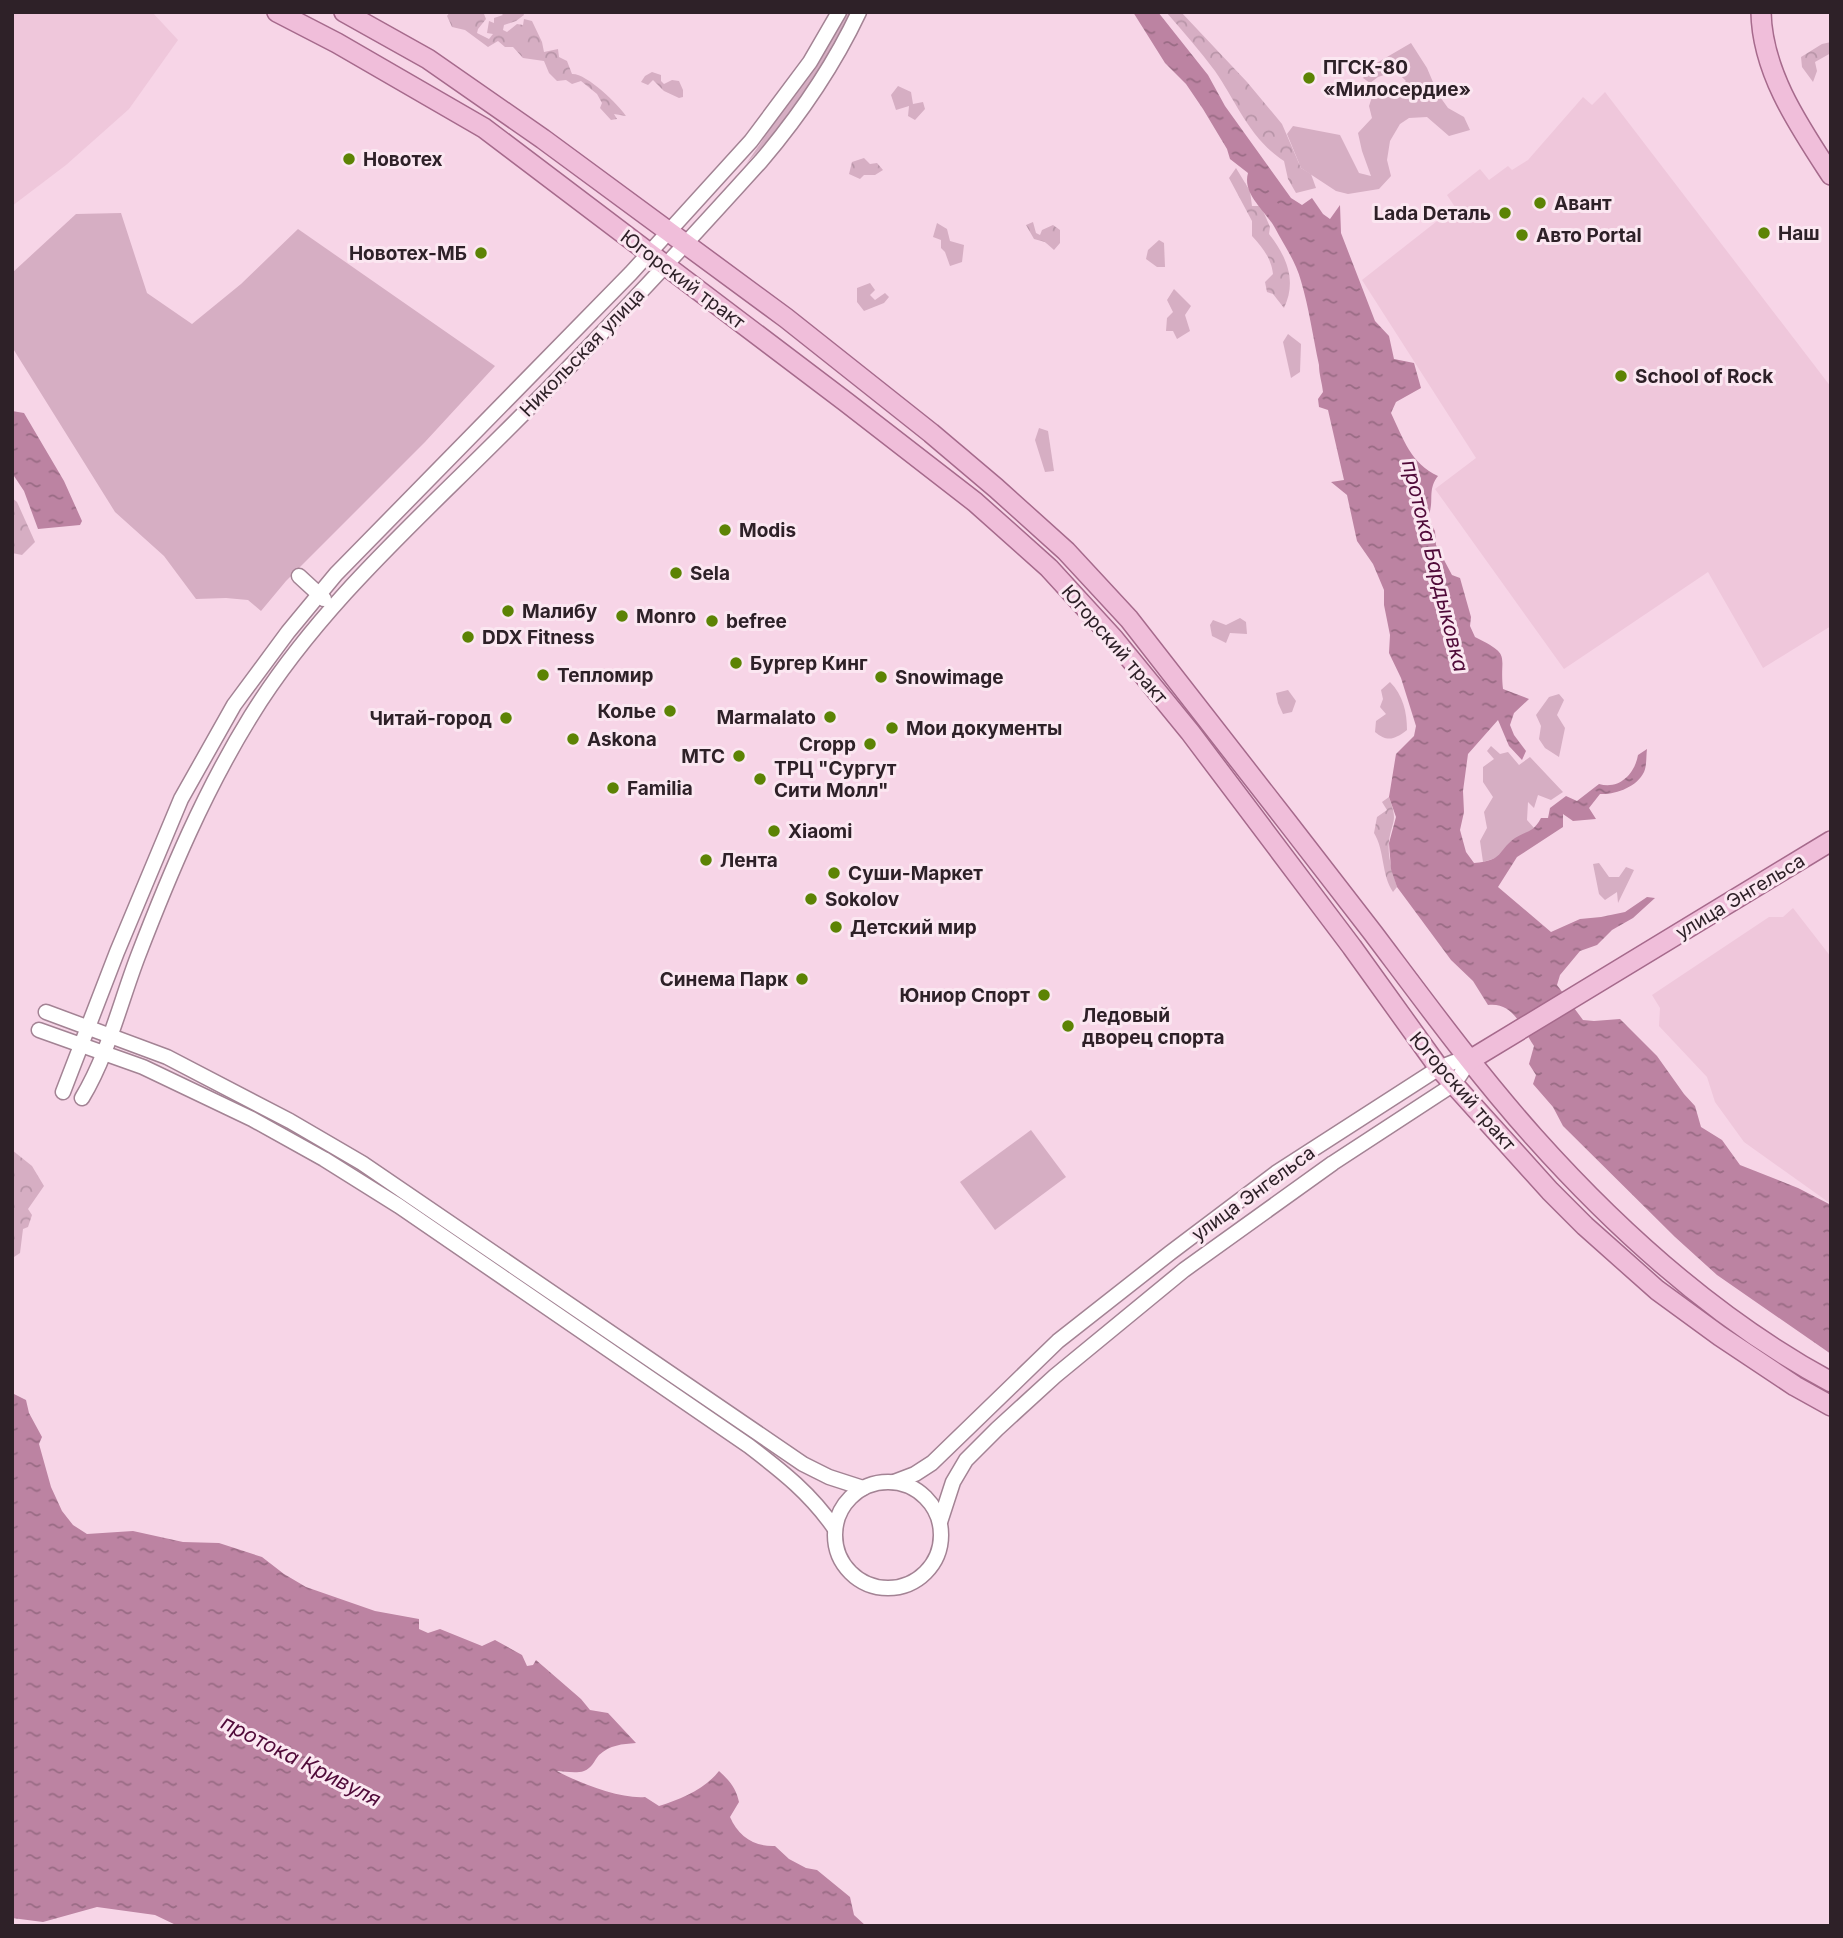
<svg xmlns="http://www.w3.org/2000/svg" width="1843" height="1938" viewBox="0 0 1843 1938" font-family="Inter,sans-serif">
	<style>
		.built { fill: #efc7db }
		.grass { fill: #d6aec3 }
		.forest { fill: url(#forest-crowns) }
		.water { fill: url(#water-ripples) }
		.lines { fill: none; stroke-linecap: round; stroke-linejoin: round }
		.minor-casing { stroke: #a38394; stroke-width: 17 }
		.major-casing { stroke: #a66a8c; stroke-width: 22 }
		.minor { stroke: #fff; stroke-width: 14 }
		.major { stroke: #f0beda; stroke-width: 19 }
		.poi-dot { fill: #5c8304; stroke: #fbe7f1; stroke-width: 2.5 }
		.labels { text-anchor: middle; stroke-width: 6; stroke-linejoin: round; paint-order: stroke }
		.poi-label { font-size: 19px; font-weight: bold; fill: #2e2128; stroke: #fbe7f1; text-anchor: start }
		.street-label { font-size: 19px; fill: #2e2128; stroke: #fbe7f1 }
		.water-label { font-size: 21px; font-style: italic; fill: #500a39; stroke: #fbe7f1 }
	</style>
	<defs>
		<pattern id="forest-crowns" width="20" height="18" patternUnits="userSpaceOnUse" patternTransform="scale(1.75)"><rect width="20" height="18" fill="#d6aec3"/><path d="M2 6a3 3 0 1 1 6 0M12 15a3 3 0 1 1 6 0" fill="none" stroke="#b895a8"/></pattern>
		<pattern id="water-ripples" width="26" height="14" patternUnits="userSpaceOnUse" patternTransform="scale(1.75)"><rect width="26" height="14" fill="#bc83a2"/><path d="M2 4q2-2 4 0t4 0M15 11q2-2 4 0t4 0" fill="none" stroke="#996b84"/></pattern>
	</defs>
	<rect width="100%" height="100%" fill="#f7d5e7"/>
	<!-- built -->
	<g class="built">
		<polygon points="12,12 152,12 178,40 129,109 66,165 12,206"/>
		<polygon points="1605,92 1831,387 1831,626 1763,668 1708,572 1564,669 1435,489 1476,458 1362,280 1455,207 1447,195 1480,169 1489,180 1508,166 1512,170 1528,160 1583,97 1592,105"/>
		<polygon points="1793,908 1831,957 1831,1204 1744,1142 1715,1102 1707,1077 1659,1026 1660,1008 1652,995 1769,917 1783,917"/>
	</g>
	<!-- grass -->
	<g class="grass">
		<path d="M845 12H851C825 68 788 120 746 164L820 57Z"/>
		<polygon points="1411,43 1427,68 1438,94 1448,108 1464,117 1470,130 1449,136 1427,117 1409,118 1400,124 1390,141 1387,160 1391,176 1379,189 1348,194 1336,191 1301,168 1287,134 1293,126 1340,135 1359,173 1371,176 1362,151 1358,133 1372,118 1369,106 1374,91 1390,85 1397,88 1406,81 1396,71 1378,77 1370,83 1363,78 1375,64"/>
		<polygon points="898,86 911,92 913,104 923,102 925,109 915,120 908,116 909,106 896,110 891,95"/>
		<polygon points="121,213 147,293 192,324 241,284 298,229 495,366 425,442 286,581 261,611 248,600 226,598 196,599 164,556 115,512 12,347 12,273 76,214"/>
		<polygon points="937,223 947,229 950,241 964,245 962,262 950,266 945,252 941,248 941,240 933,237"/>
		<polygon points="1159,240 1164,243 1165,267 1157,267 1146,259 1148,250"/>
		<polygon points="870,283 875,290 870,295 875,300 885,293 889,297 884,303 864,311 857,302 857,288"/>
		<polygon points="1174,289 1191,306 1185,315 1190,331 1177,339 1173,331 1166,331 1167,318 1173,312 1167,300"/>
		<polygon points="1288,334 1301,344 1300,372 1291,378 1283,342"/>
		<polygon points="1039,428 1048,431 1054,471 1045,472 1035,440"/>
		<polygon points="1240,618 1246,622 1247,634 1230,633 1226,643 1212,636 1210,625 1213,620 1226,625"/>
		<path d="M1390 682C1403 695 1407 712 1407 730 1394 740 1387 742 1375 732L1376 721 1386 714 1380 707 1383 699 1381 690Z"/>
		<polygon points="1288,690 1296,701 1292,712 1283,714 1278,703 1276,693"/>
		<polygon points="1559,694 1564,700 1557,715 1565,728 1559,757 1545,748 1539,739 1541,726 1536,715 1549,697"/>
		<polygon points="1491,746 1500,754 1508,752 1519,765 1530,757 1563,792 1551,800 1538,795 1534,808 1528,802 1527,820 1535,829 1513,840 1499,857 1483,862 1480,841 1487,828 1484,812 1493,797 1483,782 1483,767 1494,759 1487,751"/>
		<polygon points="1599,863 1609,877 1619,877 1626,867 1634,870 1618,903 1617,892 1605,900 1599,894 1593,864"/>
		<polygon points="1031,1130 1066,1177 995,1230 960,1182"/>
	</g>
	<!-- forest -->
	<g class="forest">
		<path d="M450 12 484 14 486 19 478 29 477 33 489 39 493 34 487 33 489 21 494 23V18L503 15 500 12H523L524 15 516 21 504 25 503 30 507 32 517 24 523 25 524 19 532 21 542 42 544 52 558 49 559 57 567 61 572 74C586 73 618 104 626 116L614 114 617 119 611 120 600 108 602 103 597 94 581 81 572 84 566 80 557 81 549 73 544 61 523 58 513 47H505L498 41 488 47 465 30 452 27 447 16Z"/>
		<path d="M1166 12H1181L1247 82 1282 124 1301 168 1311 174 1316 188 1296 193 1288 179 1284 161C1250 139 1237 103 1215 71 1200 51 1183 31 1166 12Z"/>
		<polygon points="1831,42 1831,53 1815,62 1817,71 1813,82 1802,67 1801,57 1822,44"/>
		<polygon points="652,72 661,75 661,81 664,84 672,80 679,81 683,90 683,97 679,98 664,91 653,80 648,85 641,82 645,76"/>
		<polygon points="864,158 870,164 877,163 883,170 875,175 864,175 860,179 849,174 852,162"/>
		<path d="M1236 168 1250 191 1252 206H1261L1270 227 1269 234C1287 257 1297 281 1284 308L1273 294 1267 292 1265 282 1273 274C1271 258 1263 248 1252 236V221L1229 178Z"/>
		<polygon points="1033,222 1036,233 1040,235 1042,230 1053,225 1060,230 1060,243 1054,250 1045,242 1034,239 1026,225"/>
		<polygon points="12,498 17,502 35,542 22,555 12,553"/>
		<path d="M1389 797C1398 823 1393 817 1389 841 1387 856 1393 873 1397 887L1393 892C1381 874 1385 851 1374 833L1377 817 1387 810 1382 802Z"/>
		<polygon points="12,1150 32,1166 44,1186 28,1209 32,1215 28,1227 23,1229 20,1253 14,1257 12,1255"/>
	</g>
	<!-- water -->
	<g class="water">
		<path d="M1133 12H1158L1208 75 1225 106 1291 198 1302 205 1312 198 1323 214 1330 219 1340 205 1341 233 1375 321 1389 336 1394 359 1414 363 1421 388 1396 402 1391 413C1403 438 1411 464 1438 476 1426 491 1436 504 1427 517L1435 531 1436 545 1452 575 1460 578 1471 617 1470 626 1475 637C1513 656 1499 654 1503 689L1529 699 1514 713 1510 725 1514 735 1526 751 1522 760 1509 746 1498 720 1468 754 1463 791 1464 812 1460 830 1466 852 1474 863C1505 860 1496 852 1515 838 1528 830 1533 833 1541 818H1548L1550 808 1566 796 1577 801 1599 784C1620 790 1635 773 1638 755L1647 749C1646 756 1647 765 1644 772 1637 787 1615 795 1600 794L1589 808 1596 819 1573 821 1563 814V827L1517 857 1498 887 1551 932 1580 919 1601 917 1625 912 1647 897 1655 898 1633 918 1612 930 1597 945 1580 951 1560 975 1557 985 1583 1020 1594 1021 1620 1019 1657 1056 1684 1094 1695 1106 1701 1127 1722 1140 1740 1165 1798 1188 1831 1205V1354L1717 1275 1675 1237 1563 1126 1553 1107 1533 1084 1536 1075 1529 1064 1534 1046C1521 1027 1514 1002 1488 1005L1473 981 1451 960 1397 887 1391 869 1389 843 1396 817 1389 797 1396 754 1414 736 1416 726 1401 678 1389 653 1390 635 1384 605V590L1373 564 1357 541 1347 495 1331 482 1344 480 1328 410 1319 407 1318 399 1323 392C1322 382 1319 375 1319 365 1313 337 1309 308 1301 281 1296 262 1284 245 1275 228 1265 210 1242 194 1248 173L1230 159 1227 149 1203 109 1186 84 1165 63Z"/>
		<polygon points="12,411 24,413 64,481 82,521 80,525 38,529 24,491 12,473"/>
		<path d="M12 1393 26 1400 29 1413 42 1437 39 1444 51 1487 62 1511 73 1525 87 1534 133 1531 183 1542 219 1543 262 1557 284 1574 306 1587 375 1611 419 1619V1629L428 1633 440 1629 482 1646 495 1640 522 1655 527 1666 533 1665 536 1660 581 1699 590 1710 608 1713 636 1743C622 1744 610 1745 599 1755 594 1761 592 1768 584 1771 575 1774 564 1771 557 1771 579 1783 620 1799 645 1797L659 1806C681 1799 704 1790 719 1771 729 1780 736 1788 739 1802L730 1817C738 1836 754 1847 775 1846L789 1859 806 1868 817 1870 850 1897 854 1915 866 1926H178L155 1915 97 1907 43 1922 12 1918Z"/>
	</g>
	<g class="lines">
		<!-- minor casing -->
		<g class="minor-casing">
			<g id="minor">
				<polyline points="299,576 324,599"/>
				<polyline points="46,1012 167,1057 290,1121 362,1163 803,1464 829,1477 863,1488"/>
				<path d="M39 1030 143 1067 252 1119 324 1159 399 1206 749 1446C783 1472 811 1494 835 1529"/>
				<polyline points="63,1092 117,952 181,799 234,705 288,632 336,574 631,273 751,141 810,62 839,12"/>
				<path d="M82 1098C108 1055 120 1003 138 956 170 873 204 792 251 716 317 609 413 524 502 435 591 347 677 254 761 161 800 115 833 67 859 12"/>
				<circle cx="888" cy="1535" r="53"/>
				<polyline points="894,1482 915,1474 932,1463 1058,1341 1170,1253 1276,1173 1439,1068 1454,1062 1470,1060"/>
				<polyline points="940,1522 953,1482 966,1460 997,1429 1055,1376 1184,1270 1333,1163 1454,1084 1470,1060"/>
			</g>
		</g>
		<!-- major casing -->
		<g class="major-casing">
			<g id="major">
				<polyline points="277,12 337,43 484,128 846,402 975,502 1049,568 1114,639 1190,732 1352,947 1439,1068 1550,1191 1585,1226 1657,1290 1720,1336 1795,1386 1831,1406"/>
				<path d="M344 12 428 59 543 139 786 318 931 433 996 488 1066 551 1129 619C1211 724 1292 828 1373 933 1425 1002 1476 1072 1534 1137 1619 1232 1718 1321 1831 1382"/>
				<path d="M1761 12C1762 72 1799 126 1831 175"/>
				<polyline points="1470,1060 1831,841"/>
			</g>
		</g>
		<!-- minor -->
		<use href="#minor" class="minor"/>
		<!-- major -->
		<use href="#major" class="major"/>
	</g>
	<!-- markers -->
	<g class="poi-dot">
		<circle cx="1309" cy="78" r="7"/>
		<circle cx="349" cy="159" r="7"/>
		<circle cx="1540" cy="203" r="7"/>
		<circle cx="1505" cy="213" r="7"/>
		<circle cx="1764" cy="233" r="7"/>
		<circle cx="1522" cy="235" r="7"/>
		<circle cx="481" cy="253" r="7"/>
		<circle cx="1621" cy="376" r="7"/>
		<circle cx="725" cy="530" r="7"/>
		<circle cx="676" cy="573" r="7"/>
		<circle cx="508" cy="611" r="7"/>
		<circle cx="622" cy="616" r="7"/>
		<circle cx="712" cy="621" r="7"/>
		<circle cx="468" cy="637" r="7"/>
		<circle cx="736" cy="663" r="7"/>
		<circle cx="543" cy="675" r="7"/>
		<circle cx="881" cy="677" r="7"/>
		<circle cx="670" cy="711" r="7"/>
		<circle cx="830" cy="717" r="7"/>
		<circle cx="506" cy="718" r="7"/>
		<circle cx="892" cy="728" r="7"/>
		<circle cx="573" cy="739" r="7"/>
		<circle cx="870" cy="744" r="7"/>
		<circle cx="739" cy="756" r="7"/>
		<circle cx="760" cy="779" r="7"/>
		<circle cx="613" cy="788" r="7"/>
		<circle cx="774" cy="831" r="7"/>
		<circle cx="706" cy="860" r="7"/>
		<circle cx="834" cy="873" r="7"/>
		<circle cx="811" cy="899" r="7"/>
		<circle cx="836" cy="927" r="7"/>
		<circle cx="802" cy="979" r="7"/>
		<circle cx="1044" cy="995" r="7"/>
		<circle cx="1068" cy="1026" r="7"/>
	</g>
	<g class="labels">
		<!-- poi labels -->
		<g class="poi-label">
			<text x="1323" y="74">ПГСК-80<tspan x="1323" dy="22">«Милосердие»</tspan></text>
			<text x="363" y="166">Новотех</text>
			<text x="1554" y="210">Авант</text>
			<text x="1491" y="220" text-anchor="end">Lada Dеталь</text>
			<text x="1778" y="240">Наш</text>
			<text x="1536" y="242">Авто Portal</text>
			<text x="467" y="260" text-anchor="end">Новотех-МБ</text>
			<text x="1635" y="383">School of Rock</text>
			<text x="739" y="537">Modis</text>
			<text x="690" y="580">Sela</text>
			<text x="522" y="618">Малибу</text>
			<text x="636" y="623">Monro</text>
			<text x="726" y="628">befree</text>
			<text x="482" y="644">DDX Fitness</text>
			<text x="750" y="670">Бургер Кинг</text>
			<text x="557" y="682">Тепломир</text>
			<text x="895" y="684">Snowimage</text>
			<text x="656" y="718" text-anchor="end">Колье</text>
			<text x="816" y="724" text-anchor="end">Marmalato</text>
			<text x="492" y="725" text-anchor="end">Читай-город</text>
			<text x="906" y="735">Мои документы</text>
			<text x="587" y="746">Askona</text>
			<text x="856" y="751" text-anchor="end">Cropp</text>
			<text x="725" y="763" text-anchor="end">МТС</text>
			<text x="774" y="775">ТРЦ "Сургут<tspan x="774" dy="22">Сити Молл"</tspan></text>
			<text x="627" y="795">Familia</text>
			<text x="788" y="838">Xiaomi</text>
			<text x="720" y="867">Лента</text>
			<text x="848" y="880">Суши-Маркет</text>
			<text x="825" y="906">Sokolov</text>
			<text x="850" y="934">Детский мир</text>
			<text x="788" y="986" text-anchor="end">Синема Парк</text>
			<text x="1030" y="1002" text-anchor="end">Юниор Спорт</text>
			<text x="1082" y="1022">Ледовый<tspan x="1082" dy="22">дворец спорта</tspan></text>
		</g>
		<!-- street labels -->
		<g class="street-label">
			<text transform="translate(683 279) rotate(37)" y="7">Югорский тракт</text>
			<text transform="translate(582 352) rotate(-46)" y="7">Никольская улица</text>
			<text transform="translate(1115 644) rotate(49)" y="7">Югорский тракт</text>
			<text transform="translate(1740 896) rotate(-31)" y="7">улица Энгельса</text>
			<text transform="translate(1463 1091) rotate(49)" y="7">Югорский тракт</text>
			<text transform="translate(1253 1193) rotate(-36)" y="7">улица Энгельса</text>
		</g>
		<!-- water labels -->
		<g class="water-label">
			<text transform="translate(1435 566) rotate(76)" y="7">протока Бардыковка</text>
			<text transform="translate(301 1761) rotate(27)" y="7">протока Кривуля</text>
		</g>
	</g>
	<!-- border -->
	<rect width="1843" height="1938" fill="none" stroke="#2e2128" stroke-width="28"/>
</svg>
